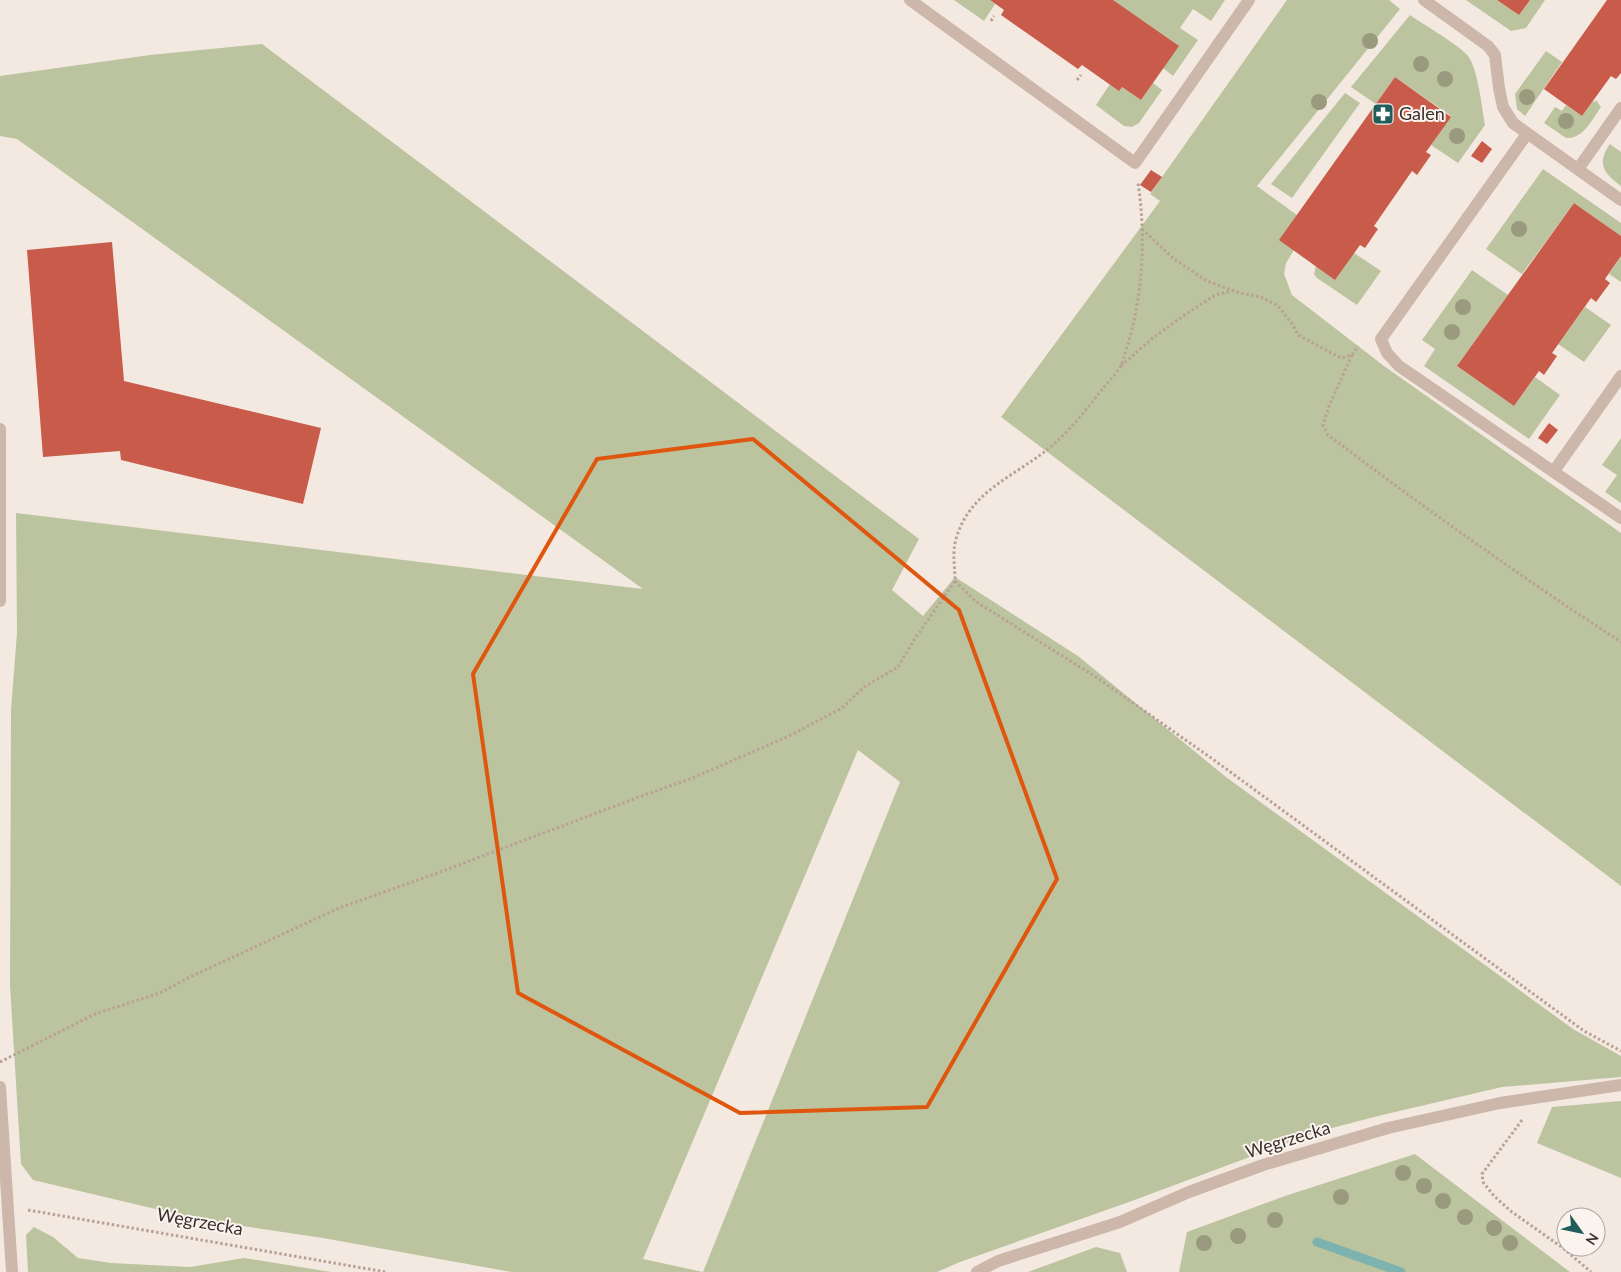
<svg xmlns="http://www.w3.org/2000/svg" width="1621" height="1272" viewBox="0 0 1621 1272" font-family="Lato,sans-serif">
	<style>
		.green { fill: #bcc49f; fill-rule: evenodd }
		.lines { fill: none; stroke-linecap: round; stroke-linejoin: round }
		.stream { stroke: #7eb2ae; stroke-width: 9 }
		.building { fill: #c85b4a }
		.path { stroke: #b9a195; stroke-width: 3; stroke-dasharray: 2.5 2.5; stroke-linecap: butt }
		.service { stroke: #cdb7ab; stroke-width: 12 }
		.minor { stroke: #cdb7ab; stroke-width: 12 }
		.tree { fill: #999a7e }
		.marked { fill: none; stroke: #df570e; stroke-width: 4; stroke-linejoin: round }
		.labels { text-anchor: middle; stroke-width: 4; stroke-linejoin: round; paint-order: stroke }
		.poi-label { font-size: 18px; fill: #3b2e2b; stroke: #fbf3ed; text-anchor: start }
		.street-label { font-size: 18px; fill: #3b2e2b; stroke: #fbf3ed }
	</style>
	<rect width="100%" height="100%" fill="#f4e9e0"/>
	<!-- green -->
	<g class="green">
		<polygon points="954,0 990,0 995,4 984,21"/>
		<polygon points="1113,0 1225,0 1211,21 1193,9 1180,28 1198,40 1173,76 1163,68"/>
		<polygon points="1287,0 1389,0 1400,9 1257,186 1297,215 1294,250 1286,263 1284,274 1292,295 1384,366 1621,533 1621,886 1001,417 1160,201 1150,194"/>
		<polygon points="1466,0 1497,0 1519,15 1530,0 1545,0 1526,28 1511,31"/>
		<path d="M1410 15C1424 25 1458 44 1468 56 1478 69 1482 108 1485 125L1458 163 1431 145 1451 116 1395 77 1376 104 1351 87Z"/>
		<path d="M262 44 919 539 892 590 923 616 955 577 1078 656 1226 777 1573 1029 1621 1056V1077L1502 1087 1378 1116 1317 1132 1129 1202 960 1262 937 1272H512L323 1238 202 1220 33 1180 21 1164 10 985 11 710 17 633 16 513 643 589 17 139 0 136V76L150 55ZM858 750 900 782 703 1272 643 1259Z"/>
		<polygon points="1546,51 1562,62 1525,116 1517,109 1515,94"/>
		<polygon points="1153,83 1162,90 1139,123 1132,127 1124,126 1096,105 1110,84 1122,87 1141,100"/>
		<polygon points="1345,93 1360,103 1292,198 1271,184"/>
		<path d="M1596 100 1601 107C1592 119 1584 139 1566 138L1544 123 1555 107 1562 111 1566 105 1582 116 1593 101 1595 102Z"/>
		<path d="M1610 144 1621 152V186C1604 174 1596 163 1610 144Z"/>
		<polygon points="1543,169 1621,223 1621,236 1574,203 1522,274 1486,249"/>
		<polygon points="1354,253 1381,271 1357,305 1317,278 1314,274 1316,266"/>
		<polygon points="1621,256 1621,282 1609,274"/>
		<polygon points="1472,270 1508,295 1457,366 1514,406 1535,377 1560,395 1529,439 1424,366 1435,349 1422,340"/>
		<polygon points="1585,307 1611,325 1584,362 1558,344"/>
		<polygon points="1621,438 1621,503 1605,492 1617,475 1602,465"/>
		<polygon points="1621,1101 1621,1178 1537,1143 1552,1107"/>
		<polygon points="1415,1154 1570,1272 1179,1272 1187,1232 1288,1195"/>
		<polygon points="34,1227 53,1237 78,1258 111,1263 190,1267 244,1258 331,1272 28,1272 26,1235"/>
		<polygon points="1096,1247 1120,1253 1127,1272 1028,1272"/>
	</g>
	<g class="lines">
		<!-- stream -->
		<polyline class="stream" points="1317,1242 1401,1272"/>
	</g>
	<!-- building -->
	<g class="building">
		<polygon points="990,0 1113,0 1179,46 1141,100 1122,87 1119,91 1082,65 1078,69 1001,15 1004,10"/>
		<polygon points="1497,0 1530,0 1519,15"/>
		<polygon points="1607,0 1621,0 1621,73 1616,79 1611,76 1582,116 1544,89"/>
		<polygon points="1395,77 1451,117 1426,152 1431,155 1417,175 1412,171 1374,226 1378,229 1365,248 1360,245 1335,280 1279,240"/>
		<polygon points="1482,141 1492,149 1482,163 1471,156"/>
		<polygon points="1151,170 1162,177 1151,192 1140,185"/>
		<polygon points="1574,203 1621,236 1621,256 1605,279 1610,283 1596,302 1591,298 1552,353 1557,356 1544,375 1539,371 1514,406 1457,366"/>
		<polygon points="112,242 124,381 321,428 303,504 121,460 120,451 43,457 27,250"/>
		<polygon points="1549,423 1558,430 1547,444 1538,438"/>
	</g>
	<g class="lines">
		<!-- path -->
		<g class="path">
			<polyline points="991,21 994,16"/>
			<polyline points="1077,80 1081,75"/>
			<polyline points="1142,229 1174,259 1207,281 1240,293 1261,297 1278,306 1293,325 1298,335 1341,358 1352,355 1358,346"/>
			<path d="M1352 355 1329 406 1323 425 1328 435C1423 507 1521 577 1621 642"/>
			<polyline points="1121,366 1154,337 1186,314 1215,295 1232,291"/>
			<polyline points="955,581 975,601 1099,679 1214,760 1584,1031 1621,1051"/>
			<path d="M0 1062 95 1014 160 993 190 977 339 908 432 875 639 797 695 777 789 736 842 708 864 687 898 667 914 640 955 581C955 567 952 553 956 539 970 489 1019 475 1054 444 1073 427 1089 406 1104 387 1110 380 1117 373 1121 366 1124 359 1125 351 1128 344 1143 294 1146 235 1138 183"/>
			<polyline points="1522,1120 1482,1174 1483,1182 1494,1196 1512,1212 1563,1248 1591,1272"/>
			<polyline points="28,1210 386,1272"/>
		</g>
		<!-- service -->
		<g class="service">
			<polyline points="910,0 1135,163 1249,0"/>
			<polyline points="1424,0 1488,46 1495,55 1499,88 1503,107 1513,123 1621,200"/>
			<polyline points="1527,134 1381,339 1387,353 1399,366 1621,518"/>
			<polyline points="1578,169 1621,108"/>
			<polyline points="1554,471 1621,376"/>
			<polyline points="977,1272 998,1261 1120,1222 1189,1192 1263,1165 1388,1128 1500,1103 1621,1085"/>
		</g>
		<!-- minor -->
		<g class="minor">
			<polyline points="0,429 0,601"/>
			<polyline points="0,1087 12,1272"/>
		</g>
	</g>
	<!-- trees -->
	<g class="tree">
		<circle cx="1370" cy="41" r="8"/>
		<circle cx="1421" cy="64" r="8"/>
		<circle cx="1445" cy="79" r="8"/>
		<circle cx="1527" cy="97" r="8"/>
		<circle cx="1319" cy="102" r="8"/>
		<circle cx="1566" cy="121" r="8"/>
		<circle cx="1457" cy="136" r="8"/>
		<circle cx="1519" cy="229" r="8"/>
		<circle cx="1463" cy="307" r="8"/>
		<circle cx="1452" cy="332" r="8"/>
		<circle cx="1403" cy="1173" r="8"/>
		<circle cx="1424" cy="1186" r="8"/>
		<circle cx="1341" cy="1197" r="8"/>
		<circle cx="1443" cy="1201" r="8"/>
		<circle cx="1465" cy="1217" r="8"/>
		<circle cx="1275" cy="1220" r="8"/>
		<circle cx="1494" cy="1228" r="8"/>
		<circle cx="1238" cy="1236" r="8"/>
		<circle cx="1204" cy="1243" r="8"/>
		<circle cx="1510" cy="1243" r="8"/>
	</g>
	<!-- marked area -->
	<path class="marked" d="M753 439 959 610 1057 879 927 1107 740 1113 518 993 473 674 597 459Z"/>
	<!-- icons -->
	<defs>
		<g id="pharmacy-square" transform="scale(1.125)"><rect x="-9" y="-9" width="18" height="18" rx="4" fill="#1f5e5b" stroke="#fbf3ed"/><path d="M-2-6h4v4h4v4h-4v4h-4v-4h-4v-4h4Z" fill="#fff"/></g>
	</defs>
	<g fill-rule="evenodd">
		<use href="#pharmacy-square" x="1383" y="114"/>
	</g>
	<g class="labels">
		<!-- poi labels -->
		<g class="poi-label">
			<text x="1399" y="120">Galen</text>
		</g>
		<!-- street labels -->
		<g class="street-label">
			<text transform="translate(1288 1140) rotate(-17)" y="6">Węgrzecka</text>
			<text transform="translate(200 1222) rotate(10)" y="6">Węgrzecka</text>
		</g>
	</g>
	<!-- north arrow -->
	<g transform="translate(1581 1232) rotate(123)"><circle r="24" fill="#fbf3ed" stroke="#aea49f"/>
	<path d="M0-4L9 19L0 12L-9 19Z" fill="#1f5e5b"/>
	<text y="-8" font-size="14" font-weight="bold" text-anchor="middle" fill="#3b2e2b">N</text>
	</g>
</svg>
